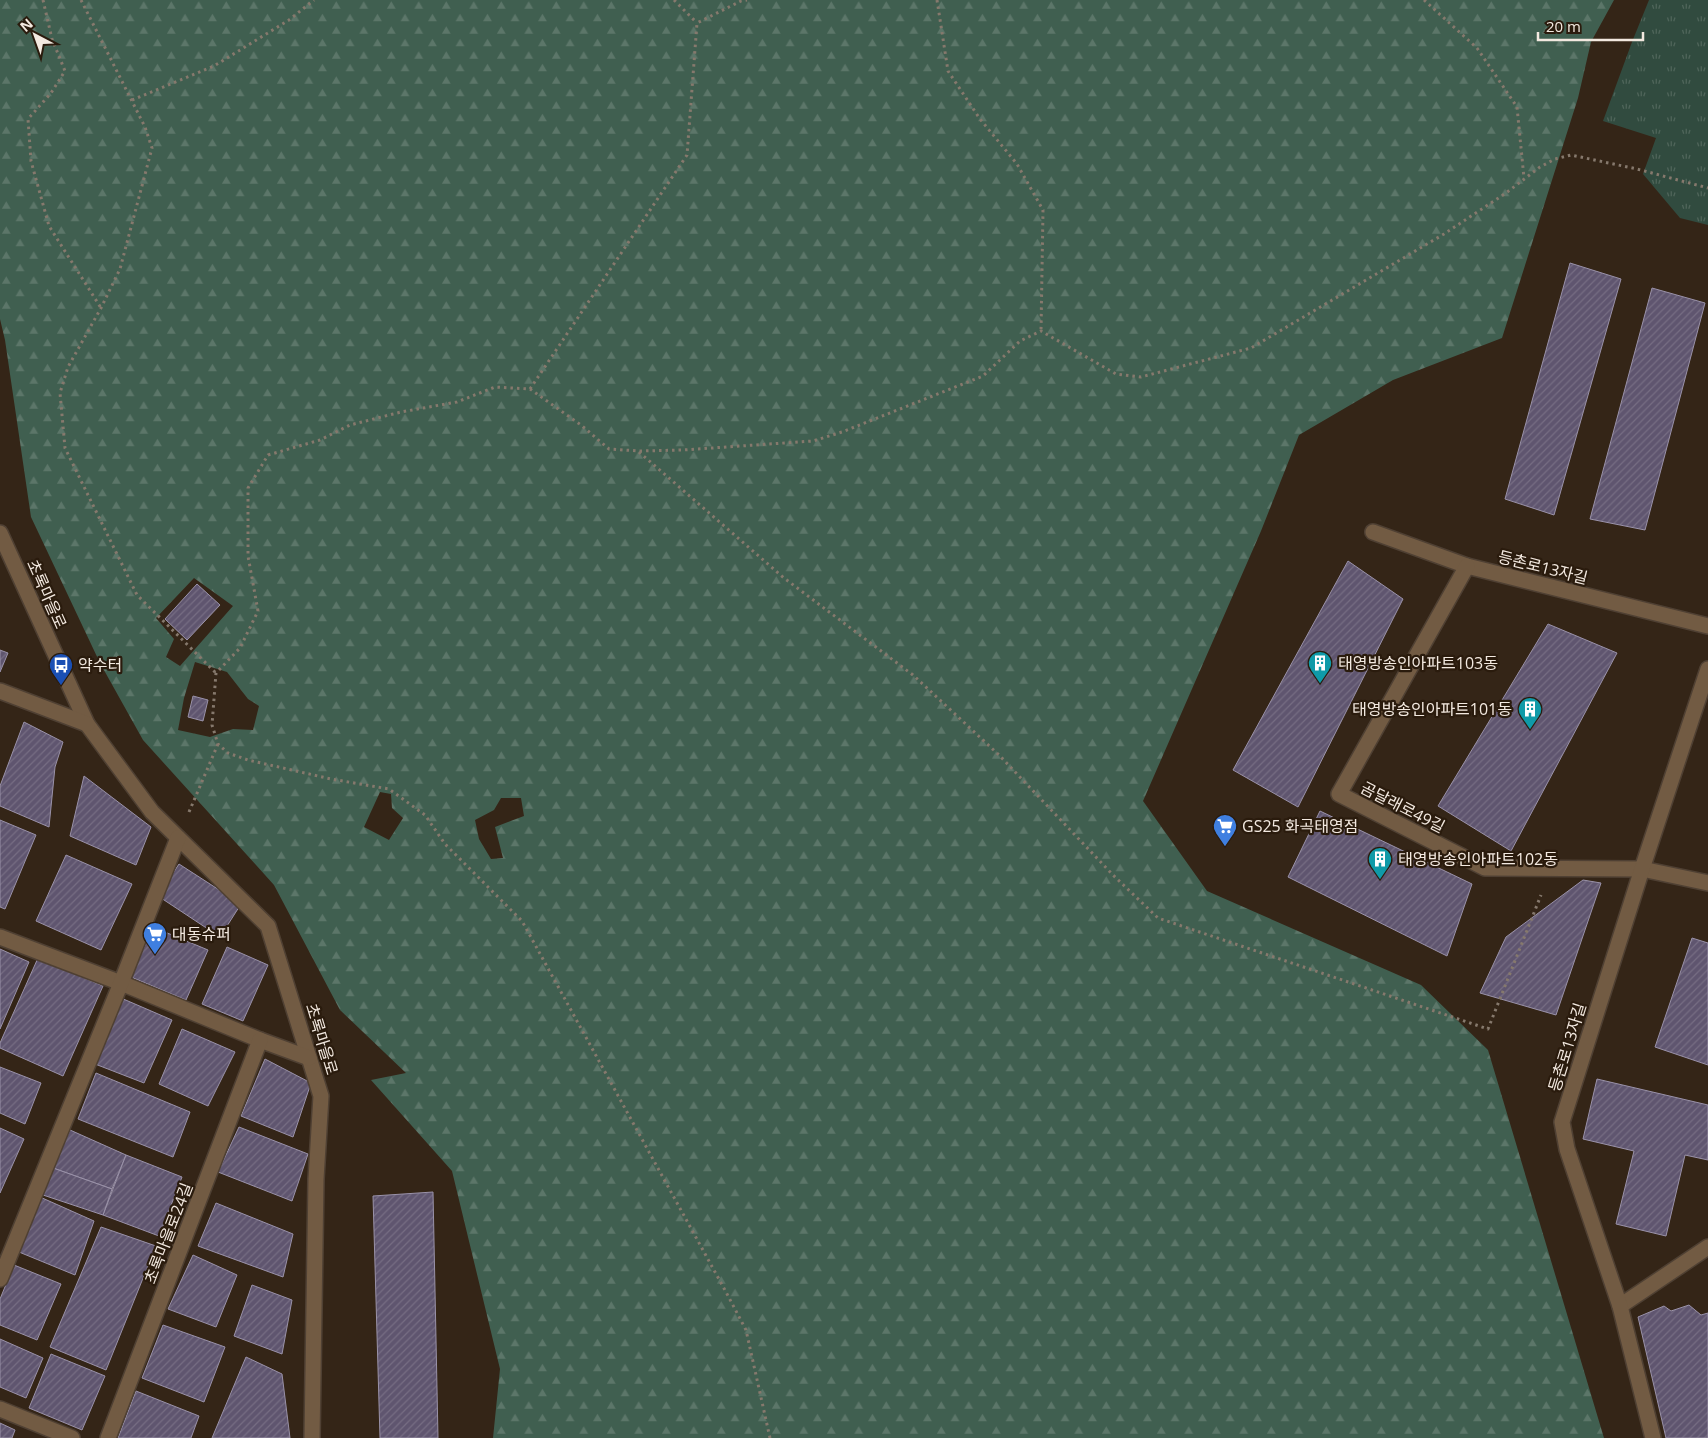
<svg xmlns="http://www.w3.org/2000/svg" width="1708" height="1438" viewBox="0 0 1708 1438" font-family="'Open Sans','Noto Sans KR',sans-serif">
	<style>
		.grass { fill: url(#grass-tufts) }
		.forest { fill: url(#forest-firs); fill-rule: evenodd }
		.building { fill: url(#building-hatch); stroke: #9a92a9 }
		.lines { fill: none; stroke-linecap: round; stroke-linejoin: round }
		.street-casing { stroke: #4f4033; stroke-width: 18 }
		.path { stroke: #86796d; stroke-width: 3; stroke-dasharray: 2.5 4; stroke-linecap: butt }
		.street { stroke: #725b43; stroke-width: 15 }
		.labels { text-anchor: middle; stroke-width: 4.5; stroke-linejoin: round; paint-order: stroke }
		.street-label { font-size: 16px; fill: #f3e9e0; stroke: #2a1b0d }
		.poi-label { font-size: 16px; fill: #f3e9e0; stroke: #2a1b0d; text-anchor: start }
	</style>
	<defs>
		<pattern id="grass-tufts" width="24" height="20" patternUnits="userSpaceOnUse" patternTransform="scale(1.25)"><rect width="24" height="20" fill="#314b3f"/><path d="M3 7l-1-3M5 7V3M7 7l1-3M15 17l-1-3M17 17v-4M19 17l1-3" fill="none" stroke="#4f655a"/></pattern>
		<pattern id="forest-firs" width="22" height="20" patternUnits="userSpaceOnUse" patternTransform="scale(1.25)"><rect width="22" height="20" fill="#405f50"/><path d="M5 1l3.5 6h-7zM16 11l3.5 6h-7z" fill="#5c7669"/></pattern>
		<pattern id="building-hatch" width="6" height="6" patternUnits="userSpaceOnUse" patternTransform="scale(1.25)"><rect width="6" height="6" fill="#5f556f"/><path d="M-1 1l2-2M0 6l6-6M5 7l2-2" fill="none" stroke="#766d83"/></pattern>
	</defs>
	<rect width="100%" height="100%" fill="#342517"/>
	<!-- grass -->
	<polygon class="grass" points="1649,0 1708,0 1708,225 1680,218 1643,174 1656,138 1603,121 1632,42"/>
	<!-- forest -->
	<path class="forest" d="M0 0H1614L1591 42 1578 98 1502 338 1393 380 1299 435 1261 531 1143 801 1207 891 1421 985 1488 1050 1604 1438H493L500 1369 452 1171 371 1080 406 1073 340 1010 274 885 143 740 100 663 31 517 5 340 0 319ZM194 578 233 606 180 666 166 657 174 639 156 618ZM195 662 227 672 248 699 259 706 253 730 233 729 210 737 178 730 184 698ZM380 792 391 794 392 808 403 818 389 840 364 827ZM501 798H521L524 816 495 827 503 858 491 859 479 839 475 820 494 810Z"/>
	<!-- building -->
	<g class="building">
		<polygon points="1570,263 1621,279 1554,515 1505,499"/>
		<polygon points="1652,288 1705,303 1645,530 1590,519"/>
		<polygon points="1348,561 1403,599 1298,807 1233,770"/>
		<polygon points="197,584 220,605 187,640 165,619"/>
		<polygon points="1548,624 1617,653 1511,851 1438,806"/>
		<polygon points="0,650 8,653 0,672"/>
		<polygon points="193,696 208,700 203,721 188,717"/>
		<polygon points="24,722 63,742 55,767 49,827 0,806 0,786"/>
		<polygon points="84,776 151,827 136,865 70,836"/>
		<polygon points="1320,811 1472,884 1447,956 1288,877"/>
		<polygon points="0,820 36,835 5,909 0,907"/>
		<polygon points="66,855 132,884 101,950 36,921"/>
		<polygon points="179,864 241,904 220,937 158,896"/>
		<polygon points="1583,880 1601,883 1556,1015 1480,993 1506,937"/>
		<polygon points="153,927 208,950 186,1000 131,977"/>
		<polygon points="1692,938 1708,943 1708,1065 1655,1047"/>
		<polygon points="227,947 268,965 243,1021 202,1004"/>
		<polygon points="0,949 29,962 0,1029"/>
		<polygon points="38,958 103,986 63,1076 0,1048 0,1043"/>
		<polygon points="121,998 172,1020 144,1083 95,1064"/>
		<polygon points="182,1029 235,1052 208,1106 159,1084"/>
		<polygon points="265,1059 311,1083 293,1137 241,1116"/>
		<polygon points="0,1067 41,1083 25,1124 0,1113"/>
		<polygon points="96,1073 190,1112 173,1157 78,1119"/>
		<polygon points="1597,1079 1708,1105 1708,1160 1685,1155 1666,1236 1616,1224 1634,1151 1583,1139"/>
		<polygon points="239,1127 308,1154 292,1201 218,1172"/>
		<polygon points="0,1128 24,1139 0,1193"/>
		<polygon points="70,1130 126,1155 112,1189 53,1168"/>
		<polygon points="126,1155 182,1177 159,1236 103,1215"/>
		<polygon points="53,1168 112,1189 103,1215 43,1195"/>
		<polygon points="433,1192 438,1438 380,1438 373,1196"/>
		<polygon points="40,1197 94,1221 75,1275 19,1252"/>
		<polygon points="216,1203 293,1234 283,1277 198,1246"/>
		<polygon points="101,1227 156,1246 106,1370 50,1347"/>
		<polygon points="193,1255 237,1275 216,1327 168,1309"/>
		<polygon points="14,1265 61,1284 37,1340 0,1325 0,1299"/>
		<polygon points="252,1285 292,1300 282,1354 234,1336"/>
		<polygon points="1689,1305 1701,1315 1708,1313 1708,1438 1666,1438 1638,1317 1664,1306 1671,1311"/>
		<polygon points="163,1325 225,1347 204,1402 142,1378"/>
		<polygon points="0,1339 43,1358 26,1398 0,1387"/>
		<polygon points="51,1354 105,1376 82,1430 29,1408"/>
		<polygon points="246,1357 282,1374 290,1438 212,1438"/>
		<polygon points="136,1391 199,1416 191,1438 118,1438"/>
		<polygon points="0,1423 15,1430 12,1438 0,1438"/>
	</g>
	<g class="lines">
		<!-- street casing -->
		<g class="street-casing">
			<g id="street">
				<polyline points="1373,532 1467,566 1708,626"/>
				<polyline points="0,533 87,724 152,812 268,926 321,1096 316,1179 312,1438"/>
				<polyline points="1467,566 1339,794 1485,868 1642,869 1708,883"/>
				<polyline points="0,691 87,724"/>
				<polyline points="0,937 121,983 260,1040 309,1058"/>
				<polyline points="0,1279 121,983 178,838"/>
				<polyline points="1620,1306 1708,1247"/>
				<polyline points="0,1409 72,1438"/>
				<polyline points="108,1438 260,1040"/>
				<polyline points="1653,1438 1620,1306 1567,1149 1562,1122 1642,869 1708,669"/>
			</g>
		</g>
		<!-- path -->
		<g class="path">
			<polyline points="43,0 52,39 65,71 51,93 28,119 31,161 49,226 101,308"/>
			<polyline points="81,0 145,127 152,148 120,269 101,308 68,367 60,393 65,448 137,595 216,673"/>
			<polyline points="674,0 697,23"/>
			<polyline points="937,0 948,71 980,119 1017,164 1043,210 1041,331"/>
			<polyline points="1424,0 1477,48 1517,107 1524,178"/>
			<polyline points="132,100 214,66 289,20 314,0"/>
			<polyline points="530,389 687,155 697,23 741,1 747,0"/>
			<polyline points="639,452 784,578 913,675 999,755 1113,875 1158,918 1488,1029 1541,895"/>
			<polyline points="189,812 218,744"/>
			<polyline points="770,1438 746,1330 726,1292 522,921 445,844 425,815 389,789 331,779 248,760 228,753 218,744 212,725 216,673 240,648 258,611 248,556 248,488 268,455 320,440 350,425 401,412 457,402 495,387 530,389 581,425 609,449 639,451 683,450 813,441 842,432 983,376 1020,341 1041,331 1116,374 1141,377 1251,348 1444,234 1506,193 1540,167 1555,159 1571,155 1637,169 1708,188"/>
		</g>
		<!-- street -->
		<use href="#street" class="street"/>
	</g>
	<!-- icons -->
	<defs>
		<g id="building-pin" transform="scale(1.25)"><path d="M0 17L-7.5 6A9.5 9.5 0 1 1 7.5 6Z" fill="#0f9aa8" stroke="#2a1b0d"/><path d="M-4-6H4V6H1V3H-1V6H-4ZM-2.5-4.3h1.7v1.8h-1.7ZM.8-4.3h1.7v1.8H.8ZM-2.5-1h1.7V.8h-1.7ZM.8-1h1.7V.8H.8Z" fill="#fff"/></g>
		<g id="bus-pin" transform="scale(1.25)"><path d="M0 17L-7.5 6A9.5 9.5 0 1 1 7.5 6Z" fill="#1a4fb4" stroke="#2a1b0d"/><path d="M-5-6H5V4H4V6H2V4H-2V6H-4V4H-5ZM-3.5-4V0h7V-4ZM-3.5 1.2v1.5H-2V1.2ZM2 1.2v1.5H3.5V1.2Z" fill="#fff"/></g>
		<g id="supermarket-pin" transform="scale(1.25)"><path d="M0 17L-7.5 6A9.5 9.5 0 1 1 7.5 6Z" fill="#3f7fe0" stroke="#2a1b0d"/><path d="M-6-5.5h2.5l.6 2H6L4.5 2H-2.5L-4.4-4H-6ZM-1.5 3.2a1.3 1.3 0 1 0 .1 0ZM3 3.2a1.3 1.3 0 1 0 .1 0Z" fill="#fff"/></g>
	</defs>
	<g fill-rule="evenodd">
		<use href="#building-pin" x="1320" y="663"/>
		<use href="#bus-pin" x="61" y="665"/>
		<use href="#building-pin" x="1530" y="709"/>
		<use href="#supermarket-pin" x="1225" y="826"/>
		<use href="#building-pin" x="1380" y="859"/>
		<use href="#supermarket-pin" x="155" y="934"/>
	</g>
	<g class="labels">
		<!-- street labels -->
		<g class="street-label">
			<text transform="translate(1543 567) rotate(14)" y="6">등촌로13자길</text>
			<text transform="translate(47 594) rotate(66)" y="6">초록마을로</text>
			<text transform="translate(1403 807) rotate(27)" y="6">곰달래로49길</text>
			<text transform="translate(322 1039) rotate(73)" y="6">초록마을로</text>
			<text transform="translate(1567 1047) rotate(-73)" y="6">등촌로13자길</text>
			<text transform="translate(168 1233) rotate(-69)" y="6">초록마을로24길</text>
		</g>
		<!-- poi labels -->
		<g class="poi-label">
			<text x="1338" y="669">태영방송인아파트103동</text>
			<text x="78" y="671">약수터</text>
			<text x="1512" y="715" text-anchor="end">태영방송인아파트101동</text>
			<text x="1242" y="832">GS25 화곡태영점</text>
			<text x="1398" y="865">태영방송인아파트102동</text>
			<text x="172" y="940">대동슈퍼</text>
		</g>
	</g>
	<!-- north arrow -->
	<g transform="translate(35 35) rotate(319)" stroke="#2a1b0d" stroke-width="4" paint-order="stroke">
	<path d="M0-4L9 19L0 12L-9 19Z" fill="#f3e9e0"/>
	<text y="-8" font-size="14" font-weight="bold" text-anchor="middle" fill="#f3e9e0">N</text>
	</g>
	<!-- scale -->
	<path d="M1538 32v8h105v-8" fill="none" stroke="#f3e9e0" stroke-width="2.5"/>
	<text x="1546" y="32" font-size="15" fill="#f3e9e0" stroke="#2a1b0d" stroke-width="4" paint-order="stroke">20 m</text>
</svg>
